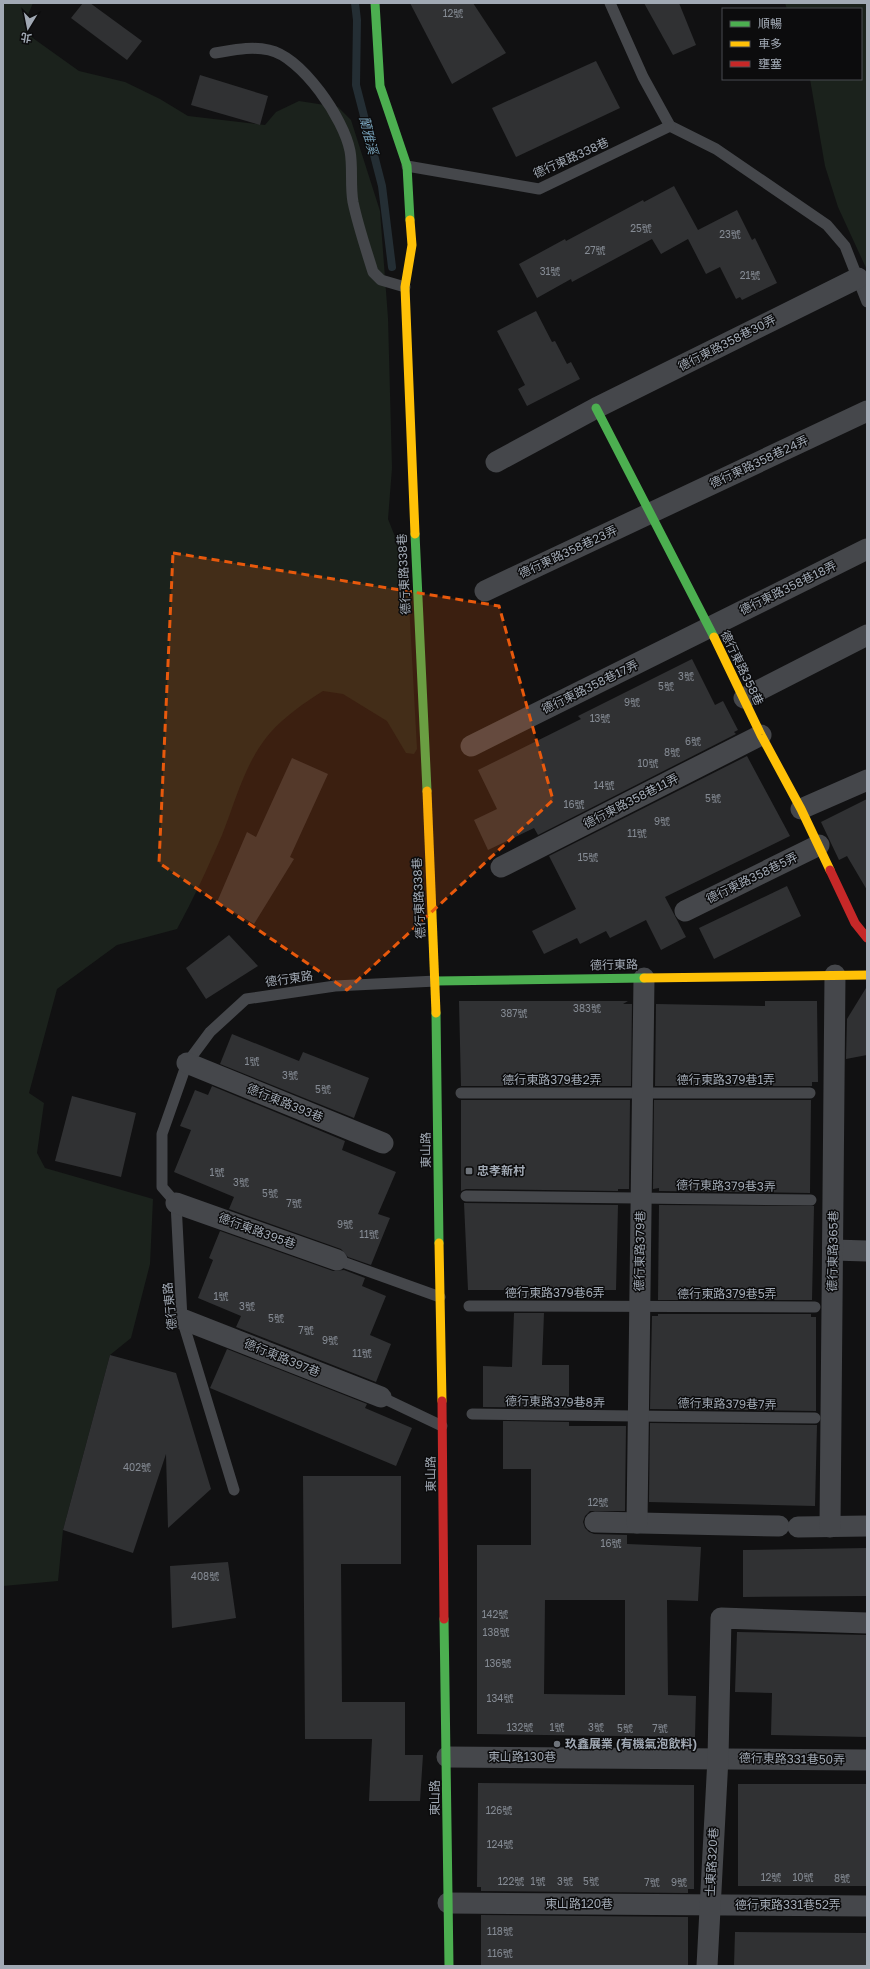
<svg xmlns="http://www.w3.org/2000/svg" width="870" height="1969" viewBox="0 0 870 1969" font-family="'Golos Text','Noto Sans TC',sans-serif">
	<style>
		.green { fill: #1b221c }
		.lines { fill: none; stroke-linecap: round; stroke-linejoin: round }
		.stream { stroke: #242e34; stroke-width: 8 }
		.building { fill: #303133; fill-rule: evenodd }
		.lane { stroke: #45474b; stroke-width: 11 }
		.street { stroke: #45474b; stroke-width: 21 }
		.fast { stroke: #4caf50; stroke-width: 9 }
		.slow { stroke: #ffc107; stroke-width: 9 }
		.jam { stroke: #c62828; stroke-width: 9 }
		.marked { fill: #e8590c; fill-opacity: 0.2; stroke: #e8590c; stroke-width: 3; stroke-dasharray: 8 5; stroke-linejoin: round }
		.poi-dot { fill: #6f747b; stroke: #0c0c0d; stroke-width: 1.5 }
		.labels { text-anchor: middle; stroke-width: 3; stroke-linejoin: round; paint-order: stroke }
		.number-label { font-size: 10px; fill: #858b94 }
		.street-label { font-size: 12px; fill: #a1a9b4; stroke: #0c0c0d }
		.poi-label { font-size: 12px; font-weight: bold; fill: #a1a9b4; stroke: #0c0c0d; text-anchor: start }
		.water-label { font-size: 13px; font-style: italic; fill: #749cb3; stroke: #0c0c0d }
	</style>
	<rect width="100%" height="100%" fill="#111112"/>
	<!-- green -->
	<g class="green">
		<path d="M3 3H33L24 24 30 36 79 71 125 82 160 99 188 116 265 125 276 112 299 101 338 107 351 120 380 211 388 318 392 468 388 519 407 567 417 749 414 754 406 753 387 721 343 694 323 691C304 703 285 716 270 733 245 762 236 800 222 835 208 867 194 898 177 929L117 945 57 989 29 1093 44 1103 37 1153 45 1168 153 1199 150 1264 131 1338 110 1355 63 1530 58 1581 3 1586Z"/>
		<polygon points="785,3 867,3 867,270 838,207 825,166 810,79 861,79 861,9 787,9"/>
	</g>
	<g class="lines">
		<!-- stream -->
		<polyline class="stream" points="355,3 357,20 356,85 382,186 392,267"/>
	</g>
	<!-- building -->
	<g class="building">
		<polygon points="83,3 90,3 142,41 127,60 71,18"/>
		<polygon points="410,3 473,3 506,53 452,84"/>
		<polygon points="644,3 679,3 696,45 673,55"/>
		<polygon points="596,61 620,108 516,157 492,108"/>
		<polygon points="200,75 268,96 260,125 191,105"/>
		<polygon points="674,186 698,230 737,210 752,240 755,238 777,283 742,300 740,297 736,299 720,267 706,274 688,239 661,254 652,239 572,282 571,279 537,298 519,264 565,239 566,241 643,200 644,202"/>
		<polygon points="536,311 552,342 555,341 567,364 571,362 580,379 527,406 518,389 525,385 497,331"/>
		<polygon points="692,659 715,705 723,701 738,730 734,732 736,734 538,835 534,828 488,850 474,820 497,809 478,770 581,719 578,716"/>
		<polygon points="747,756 790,836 665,897 686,937 661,950 646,920 610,938 606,931 580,944 577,938 544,954 532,931 576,909 549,856"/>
		<polygon points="292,758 328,774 290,857 294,859 254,924 217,902 247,832 256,837"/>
		<polygon points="867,799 867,890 847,856 839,860 821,822"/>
		<polygon points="787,886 801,916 714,959 699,928"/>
		<polygon points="229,935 258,966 206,999 186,968"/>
		<polygon points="866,988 867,1055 846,1059 847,1019"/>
		<polygon points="459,1001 628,1001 623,1004 632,1004 631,1086 461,1086"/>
		<polygon points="765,1001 817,1001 818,1082 812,1082 812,1086 655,1086 656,1004 765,1006"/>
		<polygon points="232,1034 299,1061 303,1052 369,1078 354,1118 220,1064"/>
		<polygon points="212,1086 345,1141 342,1150 396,1172 378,1214 390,1218 371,1265 348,1257 341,1249 229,1209 234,1197 174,1172 191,1130 180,1126 195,1090 208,1095"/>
		<polygon points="72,1096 136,1113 121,1177 55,1161"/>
		<polygon points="461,1100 630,1100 629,1189 618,1189 618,1191 466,1189 461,1191"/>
		<polygon points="654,1100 811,1100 810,1193 659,1191 659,1188 653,1189"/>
		<polygon points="464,1203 618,1205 616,1290 544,1290 544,1299 514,1299 514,1290 468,1290"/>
		<polygon points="659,1205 814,1206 812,1300 658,1300"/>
		<polygon points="220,1231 333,1271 344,1270 365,1278 362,1286 386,1296 370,1335 391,1344 376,1382 236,1327 241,1316 198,1298 213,1260 209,1258"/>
		<polygon points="514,1313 544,1313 542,1365 569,1365 569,1408 483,1407 483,1366 512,1367"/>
		<polygon points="658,1314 811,1314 811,1317 816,1317 816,1411 650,1409 652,1316 658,1316"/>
		<polygon points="227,1349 367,1404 365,1408 412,1428 396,1466 210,1388"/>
		<polygon points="110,1355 176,1373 211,1489 168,1528 166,1454 133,1553 63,1530"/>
		<path d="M503 1421 569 1422V1426H626L625 1511H590L585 1516 583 1522 585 1528 589 1532 594 1534 627 1535V1544L701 1547 698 1601 667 1600 668 1695 696 1696 695 1737 477 1734V1545H531V1469H503ZM545 1600H625V1695L544 1694Z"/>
		<polygon points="650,1423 817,1425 815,1506 649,1502"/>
		<polygon points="303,1476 401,1476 401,1564 341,1564 342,1702 405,1702 405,1755 423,1755 420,1801 369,1801 372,1739 305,1739"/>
		<polygon points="867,1548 867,1596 743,1597 743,1550"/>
		<polygon points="228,1562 236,1618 172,1628 170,1566"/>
		<polygon points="737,1632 867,1635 867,1737 771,1735 772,1693 735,1692"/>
		<polygon points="478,1783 694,1785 694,1889 688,1889 688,1893 481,1891 481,1887 477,1887"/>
		<rect x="738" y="1784" width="129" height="102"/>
		<polygon points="481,1915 688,1917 688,1966 481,1966"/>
		<polygon points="735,1932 867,1933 867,1966 734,1966"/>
	</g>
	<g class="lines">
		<!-- lane -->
		<g class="lane">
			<polyline points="610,3 643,77 670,126 716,149 827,225 845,246 867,302"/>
			<path d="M215 53C234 50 251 46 269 50 302 57 344 119 350 151 353 167 350 185 353 202 358 226 366 249 373 272L381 280 405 287"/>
			<polyline points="407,166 539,189 670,126"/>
			<polyline points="461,1093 810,1093"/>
			<polyline points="466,1196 811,1200"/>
			<polyline points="337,1260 440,1297"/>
			<polyline points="469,1306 815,1307"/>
			<polyline points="381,1397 442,1426"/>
			<polyline points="472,1414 815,1418"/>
			<polyline points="234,1490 182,1319 176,1203 162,1187 162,1134 187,1063 210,1032 246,999 335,986 436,981"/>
		</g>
		<!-- street -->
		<g class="street">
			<polyline points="496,462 596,408 858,278"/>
			<polyline points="485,591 867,411"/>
			<polyline points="744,698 867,635"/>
			<polyline points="471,746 867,549"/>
			<polyline points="801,809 867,780"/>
			<polyline points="501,867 761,735"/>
			<polyline points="685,911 819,845"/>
			<polyline points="187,1063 383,1143"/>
			<polyline points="176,1203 337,1260"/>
			<polyline points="833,1250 867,1251"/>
			<polyline points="182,1319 381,1397"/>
			<polyline points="595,1522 779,1526"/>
			<polyline points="637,1523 644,978"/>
			<polyline points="798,1527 867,1526"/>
			<polyline points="830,1527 835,975"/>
			<polyline points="447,1757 867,1760"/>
			<polyline points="448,1903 867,1906"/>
			<polyline points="707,1966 718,1758 721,1618 867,1623"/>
		</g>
		<!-- fast -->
		<g class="fast">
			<polyline points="375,3 380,86 407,166 410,220"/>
			<polyline points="596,408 714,637"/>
			<polyline points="415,534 427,791"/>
			<polyline points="436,981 644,978"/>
			<polyline points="436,1013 439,1243"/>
			<polyline points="444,1619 449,1966"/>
		</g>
		<!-- slow -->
		<g class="slow">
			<polyline points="410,220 412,245 405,287 415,534"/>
			<polyline points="714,637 761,735 801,809 830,870"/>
			<polyline points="427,791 436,1013"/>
			<polyline points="644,978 867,975"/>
			<polyline points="439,1243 442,1401"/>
		</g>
		<!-- jam -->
		<g class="jam">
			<polyline points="830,870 855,923 867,938"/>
			<polyline points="442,1401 444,1619"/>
		</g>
	</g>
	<!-- marked area -->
	<path class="marked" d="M173 553 499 606 553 800 347 990 159 863Z"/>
	<!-- markers -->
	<g class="poi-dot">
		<rect x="465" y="1167" width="8" height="8" rx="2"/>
		<circle cx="557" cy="1744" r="4"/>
	</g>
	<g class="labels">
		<!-- number labels -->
		<g class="number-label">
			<text x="453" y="17">12號</text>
			<text x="641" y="232">25號</text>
			<text x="730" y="238">23號</text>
			<text x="595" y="254">27號</text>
			<text x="550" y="275">31號</text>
			<text x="750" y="279">21號</text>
			<text x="686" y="680">3號</text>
			<text x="666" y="690">5號</text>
			<text x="632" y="706">9號</text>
			<text x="600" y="722">13號</text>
			<text x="693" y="745">6號</text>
			<text x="672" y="756">8號</text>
			<text x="648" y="767">10號</text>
			<text x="604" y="789">14號</text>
			<text x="713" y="802">5號</text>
			<text x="574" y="808">16號</text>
			<text x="662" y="825">9號</text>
			<text x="637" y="837">11號</text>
			<text x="588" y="861">15號</text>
			<text x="587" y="1012">383號</text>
			<text x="514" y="1017">387號</text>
			<text x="252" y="1065">1號</text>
			<text x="290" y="1079">3號</text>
			<text x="323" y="1093">5號</text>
			<text x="217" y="1176">1號</text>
			<text x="241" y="1186">3號</text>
			<text x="270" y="1197">5號</text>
			<text x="294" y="1207">7號</text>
			<text x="345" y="1228">9號</text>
			<text x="369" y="1238">11號</text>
			<text x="221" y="1300">1號</text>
			<text x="247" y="1310">3號</text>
			<text x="276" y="1322">5號</text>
			<text x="306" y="1334">7號</text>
			<text x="330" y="1344">9號</text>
			<text x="362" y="1357">11號</text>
			<text x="137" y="1471">402號</text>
			<text x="598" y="1506">12號</text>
			<text x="611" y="1547">16號</text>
			<text x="205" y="1580">408號</text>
			<text x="495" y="1618">142號</text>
			<text x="496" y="1636">138號</text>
			<text x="498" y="1667">136號</text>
			<text x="500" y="1702">134號</text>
			<text x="520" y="1731">132號</text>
			<text x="557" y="1731">1號</text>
			<text x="596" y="1731">3號</text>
			<text x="625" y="1732">5號</text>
			<text x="660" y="1732">7號</text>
			<text x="499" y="1814">126號</text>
			<text x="500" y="1848">124號</text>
			<text x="771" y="1881">12號</text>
			<text x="803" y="1881">10號</text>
			<text x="842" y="1882">8號</text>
			<text x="511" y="1885">122號</text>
			<text x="538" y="1885">1號</text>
			<text x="565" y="1885">3號</text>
			<text x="591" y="1885">5號</text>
			<text x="652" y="1886">7號</text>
			<text x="679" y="1886">9號</text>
			<text x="500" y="1935">118號</text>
			<text x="500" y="1957">116號</text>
		</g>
		<!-- street labels -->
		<g class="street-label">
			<text transform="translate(571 158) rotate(-24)" y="4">德行東路338巷</text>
			<text transform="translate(727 343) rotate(-27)" y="4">德行東路358巷30弄</text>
			<text transform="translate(759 462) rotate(-25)" y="4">德行東路358巷24弄</text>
			<text transform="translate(568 552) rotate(-25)" y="4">德行東路358巷23弄</text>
			<text transform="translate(404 574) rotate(-93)" y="4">德行東路338巷</text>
			<text transform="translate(788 588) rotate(-26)" y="4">德行東路358巷18弄</text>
			<text transform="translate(742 668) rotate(64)" y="4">德行東路358巷</text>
			<text transform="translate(590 687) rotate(-26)" y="4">德行東路358巷17弄</text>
			<text transform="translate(631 801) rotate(-27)" y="4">德行東路358巷11弄</text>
			<text transform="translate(752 878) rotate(-26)" y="4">德行東路358巷5弄</text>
			<text transform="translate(419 898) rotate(-93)" y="4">德行東路338巷</text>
			<text transform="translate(614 965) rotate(-1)" y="4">德行東路</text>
			<text transform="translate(289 979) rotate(-8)" y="4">德行東路</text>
			<text x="552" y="1084">德行東路379巷2弄</text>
			<text x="726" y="1084">德行東路379巷1弄</text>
			<text transform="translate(285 1103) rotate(22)" y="4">德行東路393巷</text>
			<text transform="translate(426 1150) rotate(-91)" y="4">東山路</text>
			<text transform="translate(726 1186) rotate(1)" y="4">德行東路379巷3弄</text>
			<text transform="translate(257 1231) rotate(20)" y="4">德行東路395巷</text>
			<text transform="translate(640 1251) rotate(-89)" y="4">德行東路379巷</text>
			<text transform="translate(833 1251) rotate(-89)" y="4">德行東路365巷</text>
			<text x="555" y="1297">德行東路379巷6弄</text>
			<text x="727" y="1298">德行東路379巷5弄</text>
			<text transform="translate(170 1306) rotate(-96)" y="4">德行東路</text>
			<text transform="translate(282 1358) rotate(22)" y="4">德行東路397巷</text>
			<text transform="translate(555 1402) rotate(1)" y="4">德行東路379巷8弄</text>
			<text transform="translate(727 1404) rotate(1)" y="4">德行東路379巷7弄</text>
			<text transform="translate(431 1474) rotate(-91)" y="4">東山路</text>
			<text x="522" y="1761">東山路130巷</text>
			<text transform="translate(792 1759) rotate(1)" y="4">德行東路331巷50弄</text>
			<text transform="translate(435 1798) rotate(-90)" y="4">東山路</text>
			<text transform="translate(712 1862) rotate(-87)" y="4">士東路320巷</text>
			<text x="579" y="1908">東山路120巷</text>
			<text x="788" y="1909">德行東路331巷52弄</text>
		</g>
		<!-- poi labels -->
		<g class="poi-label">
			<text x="477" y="1175">忠孝新村</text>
			<text x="565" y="1748">玖鑫展業 (有機氣泡飲料)</text>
		</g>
		<!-- water labels -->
		<g class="water-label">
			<text transform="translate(369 135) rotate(76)" y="5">蘭雅溪</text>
		</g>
	</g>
	<!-- border -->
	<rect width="870" height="1969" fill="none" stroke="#a1a9b4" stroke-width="8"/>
	<!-- legend -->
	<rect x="722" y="8" width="140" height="72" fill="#0c0c0d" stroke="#484b50"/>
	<rect x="730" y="21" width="20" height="6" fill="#4caf50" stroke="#484b50"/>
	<text x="758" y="28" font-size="12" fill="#a1a9b4">順暢</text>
	<rect x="730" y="41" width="20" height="6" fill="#ffc107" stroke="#484b50"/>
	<text x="758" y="48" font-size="12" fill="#a1a9b4">車多</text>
	<rect x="730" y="61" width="20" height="6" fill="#c62828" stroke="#484b50"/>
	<text x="758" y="68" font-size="12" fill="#a1a9b4">壅塞</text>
	<!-- north arrow -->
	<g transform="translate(28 28) rotate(190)" stroke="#0c0c0d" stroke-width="3" paint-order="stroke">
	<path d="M0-3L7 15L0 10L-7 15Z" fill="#a1a9b4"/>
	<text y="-6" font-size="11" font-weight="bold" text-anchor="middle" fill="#a1a9b4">北</text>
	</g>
</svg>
